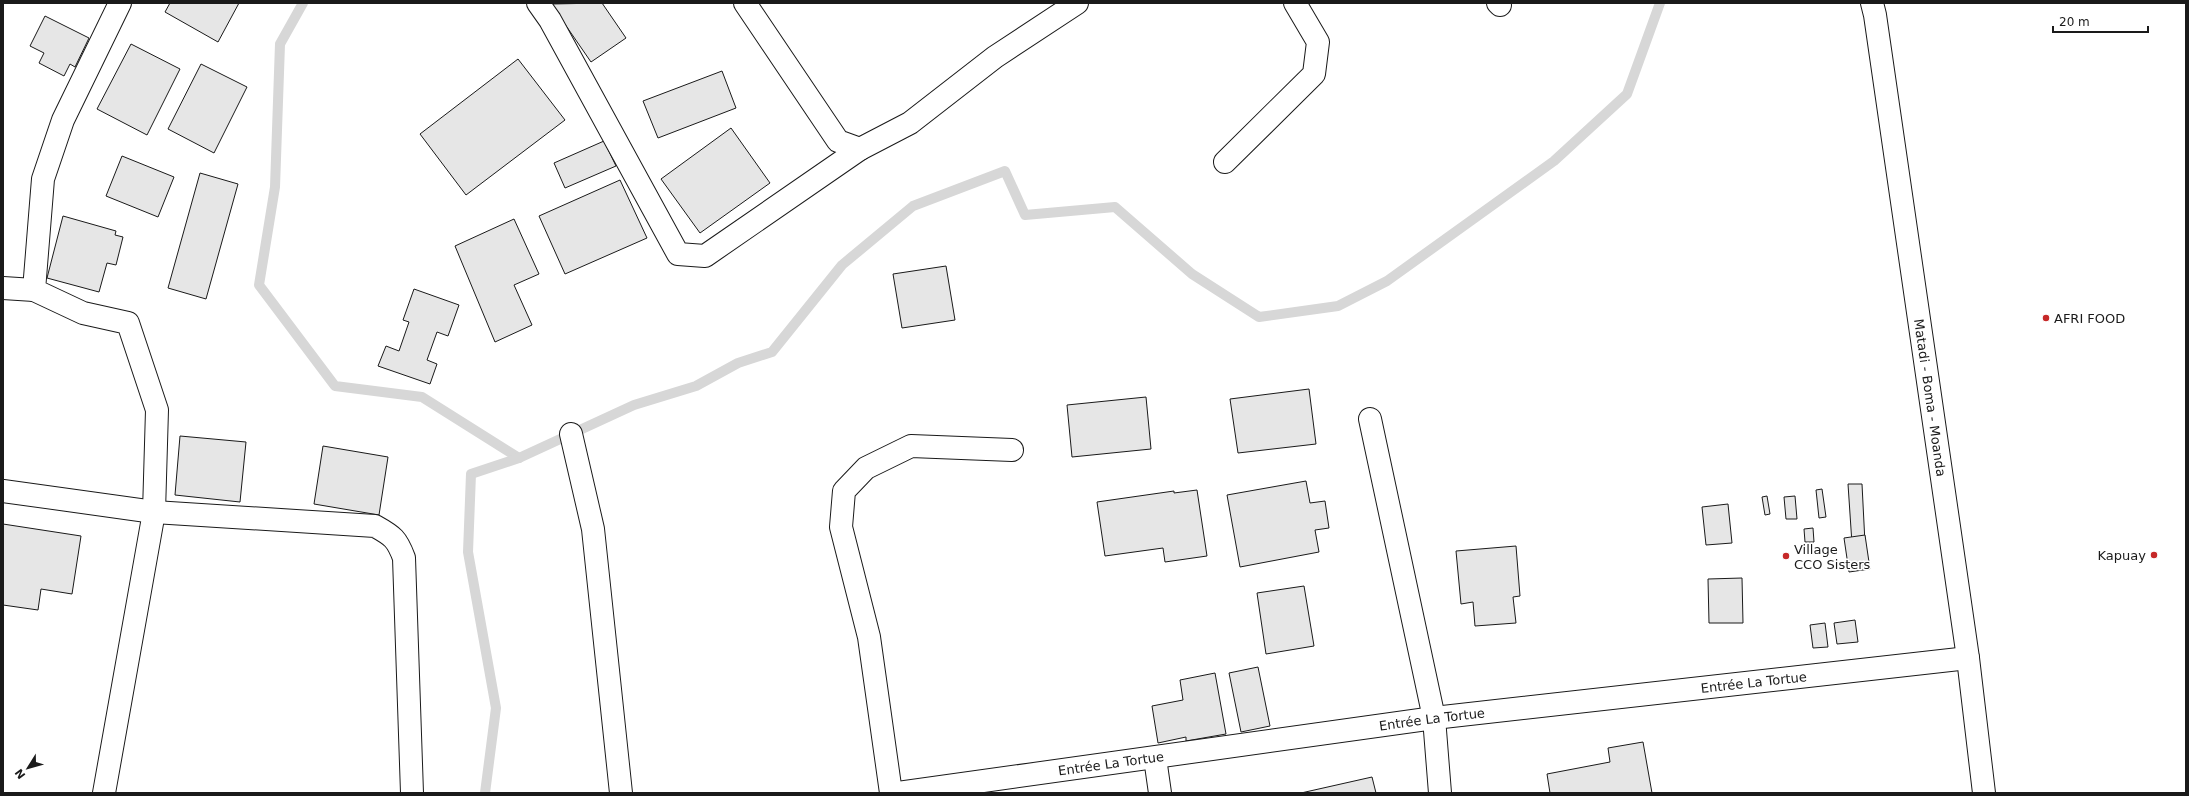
<svg xmlns="http://www.w3.org/2000/svg" width="2189" height="796" viewBox="0 0 2189 796" font-family="'DejaVu Sans',sans-serif">
	<style>
		.lines { fill: none; stroke-linecap: round; stroke-linejoin: round }
		.stream { stroke: #d7d7d7; stroke-width: 10 }
		.building { fill: #e6e6e6; stroke: #1a1a1a }
		.street-casing { stroke: #1a1a1a; stroke-width: 24 }
		.highway-casing { stroke: #1a1a1a; stroke-width: 24 }
		.street { stroke: #fff; stroke-width: 22 }
		.highway { stroke: #fff; stroke-width: 22 }
		.poi-dot { fill: #c62828; stroke: #fff; stroke-width: 1.5 }
		.labels { text-anchor: middle; stroke-width: 3; stroke-linejoin: round; paint-order: stroke }
		.poi-label { font-size: 13px; fill: #1a1a1a; stroke: #fff; text-anchor: start }
		.street-label { font-size: 13px; fill: #1a1a1a; stroke: #fff }
	</style>
	<rect width="100%" height="100%" fill="#fff"/>
	<g class="lines">
		<!-- stream -->
		<g class="stream">
			<polyline points="303,3 280,44 275,187 259,285 335,386 422,397 519,458"/>
			<polyline points="485,793 496,708 468,552 471,474 519,458 634,405 696,386 738,363 772,352 842,265 913,206 1005,171 1025,215 1115,207 1192,274 1259,317 1338,306 1387,281 1554,161 1627,94 1660,3"/>
		</g>
	</g>
	<!-- building -->
	<g class="building">
		<polygon points="170,3 239,3 218,42 165,12"/>
		<polygon points="602,3 626,38 591,62 551,4"/>
		<polygon points="45,16 89,38 75,67 70,64 64,76 39,63 44,53 30,46"/>
		<polygon points="131,44 180,69 147,135 97,109"/>
		<polygon points="518,59 565,120 466,195 420,134"/>
		<polygon points="201,64 247,87 214,153 168,129"/>
		<polygon points="722,71 736,108 658,138 643,101"/>
		<polygon points="731,128 770,183 700,233 661,179"/>
		<polygon points="604,141 616,166 565,188 554,163"/>
		<polygon points="122,156 174,177 158,217 106,196"/>
		<polygon points="200,173 238,184 206,299 168,288"/>
		<polygon points="620,180 647,238 565,274 539,216"/>
		<polygon points="63,216 116,231 115,235 123,237 116,265 107,263 99,292 47,278"/>
		<polygon points="514,219 539,274 514,285 532,325 495,342 455,246"/>
		<polygon points="946,266 955,320 902,328 893,274"/>
		<polygon points="414,289 459,305 448,336 437,332 427,360 437,364 430,384 378,366 386,346 399,351 409,322 403,320"/>
		<polygon points="1309,389 1316,444 1238,453 1230,399"/>
		<polygon points="1146,397 1151,449 1072,457 1067,405"/>
		<polygon points="180,436 246,442 240,502 175,495"/>
		<polygon points="323,446 388,457 379,515 314,504"/>
		<polygon points="1306,481 1310,503 1325,501 1329,528 1315,530 1319,552 1240,567 1227,495"/>
		<polygon points="1848,484 1862,484 1865,543 1852,544"/>
		<polygon points="1822,489 1826,517 1819,518 1816,490"/>
		<polygon points="1197,490 1207,556 1165,562 1163,548 1105,556 1097,502 1174,491 1174,493"/>
		<polygon points="1767,496 1770,514 1765,515 1762,497"/>
		<polygon points="1795,496 1797,519 1786,519 1784,497"/>
		<polygon points="1728,504 1732,543 1706,545 1702,507"/>
		<polygon points="3,524 81,536 72,594 41,589 38,610 3,605"/>
		<polygon points="1813,528 1814,542 1805,542 1804,529"/>
		<polygon points="1865,535 1870,569 1849,572 1844,538"/>
		<polygon points="1516,546 1520,596 1513,597 1516,623 1475,626 1473,602 1461,604 1456,551"/>
		<polygon points="1742,578 1743,623 1709,623 1708,579"/>
		<polygon points="1304,586 1314,646 1266,654 1257,593"/>
		<polygon points="1855,620 1858,642 1837,644 1834,623"/>
		<polygon points="1825,623 1828,647 1813,648 1810,625"/>
		<polygon points="1258,667 1270,726 1241,732 1229,673"/>
		<polygon points="1215,673 1226,734 1186,741 1186,737 1158,743 1152,706 1183,700 1180,680"/>
		<polygon points="1643,742 1652,793 1550,793 1547,774 1610,762 1608,748"/>
		<polygon points="1372,777 1376,793 1301,793"/>
	</g>
	<g class="lines">
		<!-- street casing -->
		<g class="street-casing">
			<g id="street">
				<polyline points="538,3 550,20 678,254 705,256 860,149"/>
				<polyline points="745,3 838,141 860,149 910,123 995,57 1077,3"/>
				<polyline points="1498,3 1500,5"/>
				<polyline points="1225,162 1314,74 1318,42 1295,3"/>
				<polyline points="3,288 34,290"/>
				<polyline points="1370,419 1434,718 1440,793"/>
				<polyline points="571,434 593,529 621,793"/>
				<path d="M3 491 154 512 375 526C393 536 397 539 404 558L412 793"/>
				<polyline points="1155,758 1160,793"/>
				<polyline points="104,793 154,512 157,410 128,323 83,313 34,290 43,179 63,120 120,3"/>
				<polyline points="891,793 869,637 841,527 844,491 866,468 911,446 1012,450"/>
				<path id="s1" d="M898 793 1434 718 1968 658"/>
			</g>
		</g>
		<!-- highway casing -->
		<g class="highway-casing">
			<g id="highway">
				<path id="s2" d="M1872 3 1875 15 1968 658 1984 793"/>
			</g>
		</g>
		<!-- street -->
		<use href="#street" class="street"/>
		<!-- highway -->
		<use href="#highway" class="highway"/>
	</g>
	<!-- markers -->
	<g class="poi-dot">
		<circle cx="2046" cy="318" r="4"/>
		<circle cx="2154" cy="555" r="4"/>
		<circle cx="1786" cy="556" r="4"/>
	</g>
	<g class="labels">
		<!-- poi labels -->
		<g class="poi-label">
			<text x="2054" y="323">AFRI FOOD</text>
			<text x="1794" y="554">Village<tspan x="1794" dy="15">CCO Sisters</tspan></text>
			<text x="2146" y="560" text-anchor="end">Kapuay</text>
		</g>
		<!-- street labels -->
		<g class="street-label">
			<text dy="5" stroke="none"><textPath href="#s2" startOffset="399">Matadi - Boma - Moanda</textPath></text>
			<text dy="5" stroke="none"><textPath href="#s1" startOffset="863">Entrée La Tortue</textPath></text>
			<text dy="5" stroke="none"><textPath href="#s1" startOffset="539">Entrée La Tortue</textPath></text>
			<text dy="5" stroke="none"><textPath href="#s1" startOffset="215">Entrée La Tortue</textPath></text>
		</g>
	</g>
	<!-- border -->
	<rect width="2189" height="796" fill="none" stroke="#1a1a1a" stroke-width="8"/>
	<!-- north arrow -->
	<g transform="translate(28 768) rotate(233)" stroke="#ffffff" stroke-width="3" paint-order="stroke">
	<path d="M0-3L7 15L0 10L-7 15Z" fill="#1a1a1a"/>
	<text y="-6" font-size="11" font-weight="bold" text-anchor="middle" fill="#1a1a1a">N</text>
	</g>
	<!-- scale -->
	<path d="M2053 26v6h95v-6" fill="none" stroke="#1a1a1a" stroke-width="2"/>
	<text x="2059" y="26" font-size="12" fill="#1a1a1a" stroke="#ffffff" stroke-width="3" paint-order="stroke">20 m</text>
</svg>
